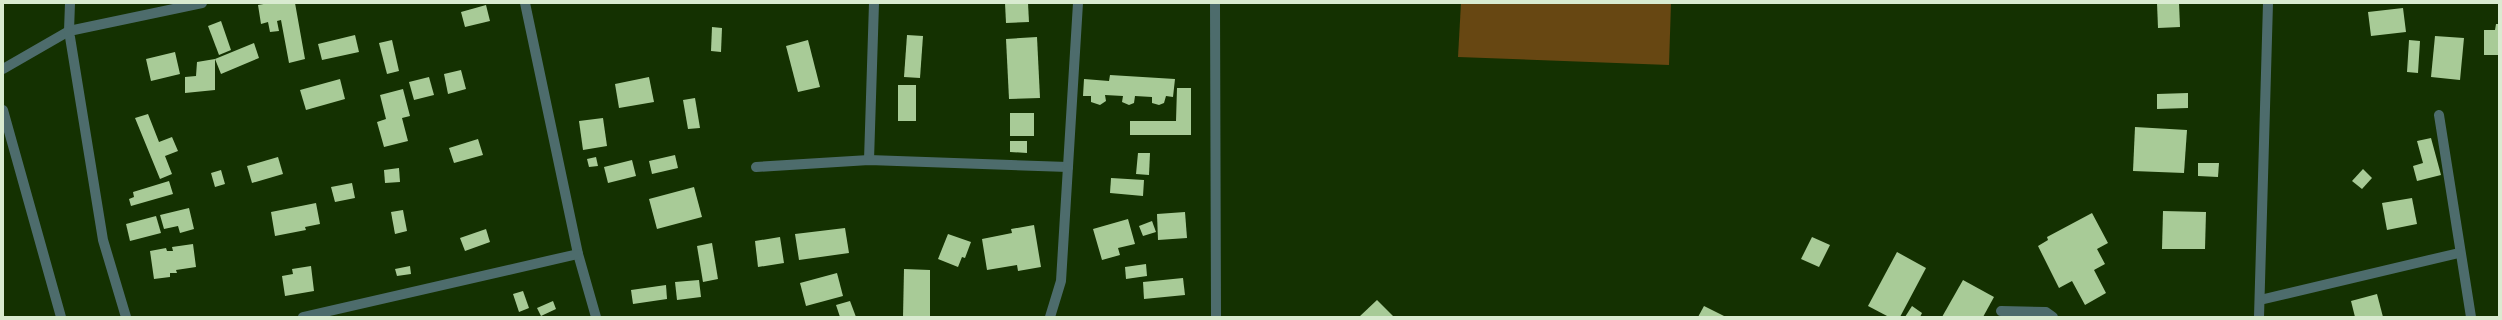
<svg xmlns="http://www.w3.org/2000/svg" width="2502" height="320" viewBox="0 0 2502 320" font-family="Helvetica,sans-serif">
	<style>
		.grass { fill: #674712 }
		.building { fill: #a8cb97 }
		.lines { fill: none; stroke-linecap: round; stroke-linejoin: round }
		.minor { stroke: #4d6c6c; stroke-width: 10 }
	</style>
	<rect width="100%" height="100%" fill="#143101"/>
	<!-- grass -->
	<polygon class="grass" points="1461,3 1671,3 1669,65 1458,57"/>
	<!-- building -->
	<g class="building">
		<polygon points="269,3 295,3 305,59 289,63 281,20 277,21 279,31 270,32 268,22 261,24 258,5"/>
		<polygon points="1005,3 1028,3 1029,22 1006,23"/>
		<polygon points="2157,3 2179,3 2180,27 2158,28"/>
		<polygon points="486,5 490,21 465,27 461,12"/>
		<polygon points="2403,8 2406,32 2371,36 2368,12"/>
		<polygon points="221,21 231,50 219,55 208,26"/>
		<polygon points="2496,24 2499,24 2499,55 2484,55 2484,30 2495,30"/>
		<polygon points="712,27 722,28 721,52 711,51"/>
		<polygon points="355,35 359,52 322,60 318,44"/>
		<polygon points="907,35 923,36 920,78 904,77"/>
		<polygon points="2435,36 2464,38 2460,80 2431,77"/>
		<polygon points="1037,37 1040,98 1009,99 1006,39"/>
		<polygon points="392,40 399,71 387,74 379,43"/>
		<polygon points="808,40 820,87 798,92 786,46"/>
		<polygon points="2409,40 2420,41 2418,73 2407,72"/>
		<polygon points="254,43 259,58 221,74 215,59 215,90 185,93 185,77 196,76 197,62 215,59"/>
		<polygon points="175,52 180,74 151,81 146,59"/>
		<polygon points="461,70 466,89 448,94 444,74"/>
		<polygon points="1110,75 1175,79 1173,97 1166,96 1164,103 1159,105 1152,103 1152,97 1135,96 1134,103 1129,105 1122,102 1123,96 1105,95 1106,101 1100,105 1091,102 1091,96 1083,96 1084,79 1109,81"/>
		<polygon points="429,77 434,95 414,100 409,82"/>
		<polygon points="649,77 654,102 619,108 615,84"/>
		<polygon points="340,79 345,99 306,110 300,90"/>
		<rect x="898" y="85" width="18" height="36"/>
		<polygon points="1177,88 1191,88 1191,135 1130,135 1130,121 1176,121"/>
		<polygon points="403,89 410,116 402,118 408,141 384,147 377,122 386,119 380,95"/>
		<polygon points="2188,93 2188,108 2157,109 2157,94"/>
		<polygon points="695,98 700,128 688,129 683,100"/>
		<rect x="1010" y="113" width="24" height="23"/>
		<polygon points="148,114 159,142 172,137 178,151 165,156 172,174 160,179 135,118"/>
		<polygon points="603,118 607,146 583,150 579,121"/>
		<polygon points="2135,127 2187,130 2184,173 2133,171"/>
		<polygon points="2431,138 2441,175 2417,181 2413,166 2423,163 2417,141"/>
		<polygon points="478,139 483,155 454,163 449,148"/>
		<polygon points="1010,141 1027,141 1027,153 1010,152"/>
		<polygon points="1138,153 1150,153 1149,175 1136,174"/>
		<polygon points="675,155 678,168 652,174 649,161"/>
		<polygon points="278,157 283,174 252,183 247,166"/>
		<polygon points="596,157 598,166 589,167 587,159"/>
		<polygon points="632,160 636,176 608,183 604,167"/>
		<polygon points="2198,163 2219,163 2218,177 2198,176"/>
		<polygon points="399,168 400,182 385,183 384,170"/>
		<polygon points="2363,169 2372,178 2362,189 2352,181"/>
		<polygon points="221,170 225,184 215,187 211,173"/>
		<polygon points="1111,178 1144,180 1143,196 1110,193"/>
		<polygon points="169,181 173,194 131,206 129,199 134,197 133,192"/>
		<polygon points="352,183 355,198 335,202 331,187"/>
		<polygon points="694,187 702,217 657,229 649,199"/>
		<polygon points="2412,198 2417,224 2387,230 2382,203"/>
		<polygon points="316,203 320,224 305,227 306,230 275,236 271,212"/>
		<polygon points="189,208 194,229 180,233 178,226 164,229 160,215"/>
		<polygon points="403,210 407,231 395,234 391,212"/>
		<polygon points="2163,211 2206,212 2205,249 2162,249"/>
		<polygon points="1185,212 1187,238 1158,240 1157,214"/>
		<polygon points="2092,213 2108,243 2097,249 2105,264 2094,270 2106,293 2085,305 2072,281 2059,288 2038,246 2048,240 2047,237"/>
		<polygon points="156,216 161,233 130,241 126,224"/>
		<polygon points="1128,219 1135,244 1118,248 1120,255 1102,260 1093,229"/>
		<polygon points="1152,221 1156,232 1143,236 1139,226"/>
		<polygon points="1034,225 1041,267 1018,271 1017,265 987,270 982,239 1012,233 1011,229"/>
		<polygon points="845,228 849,253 799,260 795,234"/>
		<polygon points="486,229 490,242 465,251 460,238"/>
		<polygon points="948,234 971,242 965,258 962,257 958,267 938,259"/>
		<polygon points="780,237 784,263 758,267 755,241"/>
		<polygon points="1812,237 1830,245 1819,267 1801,259"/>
		<polygon points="712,243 718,279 703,282 697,246"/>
		<polygon points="193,244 196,267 176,270 177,273 170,273 170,277 154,279 150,251 166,248 167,251 173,251 172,247"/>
		<polygon points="1897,252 1926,268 1900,317 1889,317 1868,306"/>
		<polygon points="1146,264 1147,276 1126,279 1125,267"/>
		<polygon points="311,266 314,291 285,296 282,276 293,274 292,269"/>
		<polygon points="410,266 411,274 397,276 395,269"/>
		<polygon points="904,269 930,270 930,317 903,317"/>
		<polygon points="837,273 843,296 806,306 800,283"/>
		<polygon points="1183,278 1185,295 1144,299 1143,282"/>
		<polygon points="699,280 701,297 677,300 675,282"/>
		<polygon points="1963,280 1994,297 1983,317 1942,317"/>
		<polygon points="666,285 667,299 633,304 631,290"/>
		<polygon points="523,291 529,308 519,312 513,294"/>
		<polygon points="2377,294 2383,317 2355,317 2351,301"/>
		<polygon points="1377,300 1394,317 1359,317"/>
		<polygon points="553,301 556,309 541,316 537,308"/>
		<polygon points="850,301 856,317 840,317 836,305"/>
		<polygon points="1704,306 1726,317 1698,317"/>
		<polygon points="1912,306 1922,313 1920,317 1905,317"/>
	</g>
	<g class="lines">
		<!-- minor -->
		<g class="minor">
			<polyline points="525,3 578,254 596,317"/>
			<polyline points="1215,3 1216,317"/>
			<polyline points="3,69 69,31 70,3"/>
			<polyline points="3,110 61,317"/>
			<polyline points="2439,115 2471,317"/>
			<polyline points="869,160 874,3"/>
			<polyline points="756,167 869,160 1068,167"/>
			<polyline points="2260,300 2459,253"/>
			<polyline points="2001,311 2046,312 2053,317"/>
			<polyline points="126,317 103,240 69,31 202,3"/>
			<polyline points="303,317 578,254"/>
			<polyline points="1050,317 1061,281 1078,3"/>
			<polyline points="2259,317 2268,3"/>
		</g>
	</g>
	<!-- border -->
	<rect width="2502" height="320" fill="none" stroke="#d9ebd0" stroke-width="8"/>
</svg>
